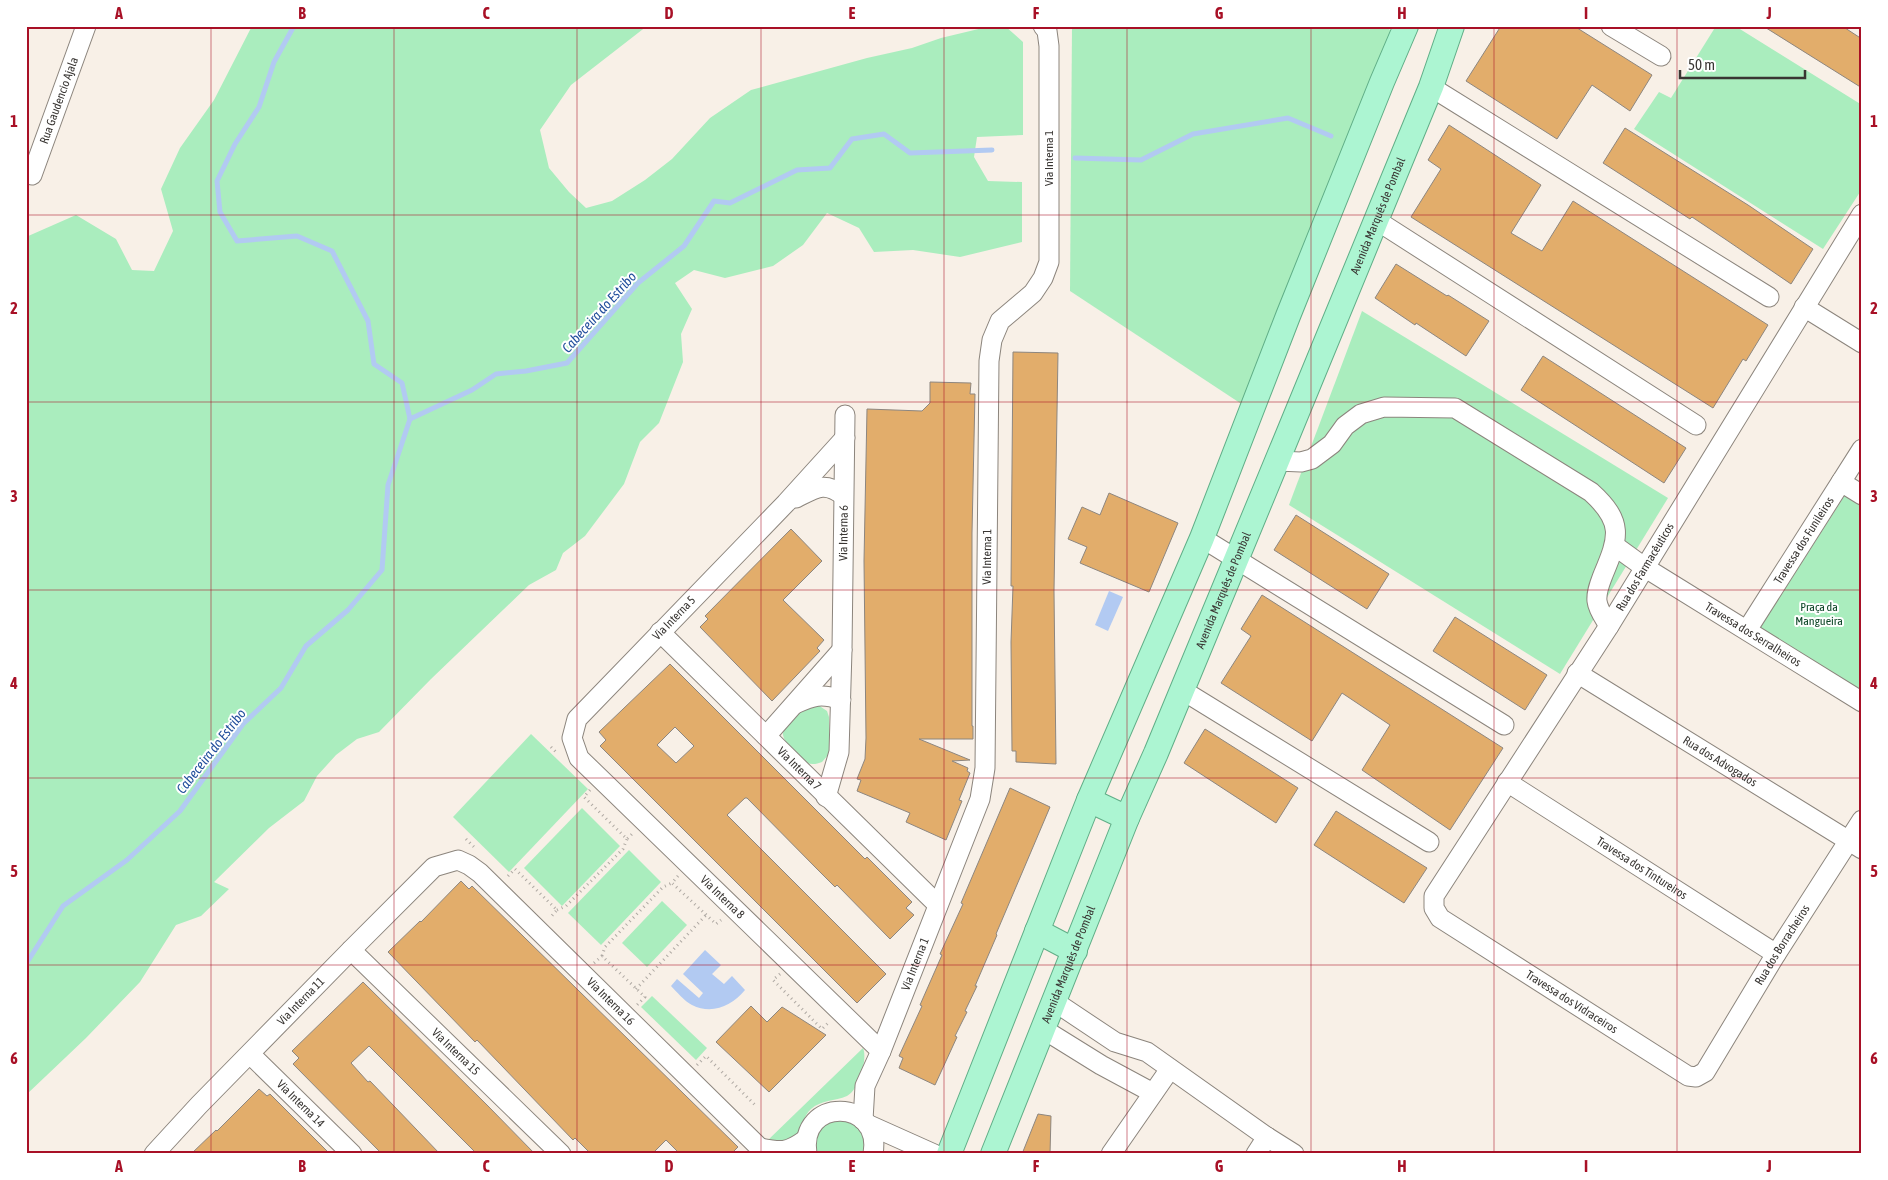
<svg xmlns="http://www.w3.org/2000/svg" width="1888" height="1180" viewBox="0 0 1888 1180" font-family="'Asap Condensed',sans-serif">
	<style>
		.green { fill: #aaedbe }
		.water { fill: #b2caf2 }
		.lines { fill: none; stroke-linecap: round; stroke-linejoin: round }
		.stream { stroke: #b2caf2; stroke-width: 5 }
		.building { fill: #e2ad6b; stroke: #8d867f; fill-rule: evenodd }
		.minor-casing { stroke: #8c857d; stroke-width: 21 }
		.major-casing { stroke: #60ae87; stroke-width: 26 }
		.path { stroke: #afa9a3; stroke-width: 3; stroke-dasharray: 1 4; stroke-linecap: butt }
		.minor { stroke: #fff; stroke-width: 19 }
		.major { stroke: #acf5d2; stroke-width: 24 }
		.grid { fill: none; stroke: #a81026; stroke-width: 1; stroke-opacity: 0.55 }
		.labels { text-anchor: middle; stroke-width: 4; stroke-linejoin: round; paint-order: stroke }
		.street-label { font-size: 12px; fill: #393633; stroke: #fff }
		.park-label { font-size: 12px; fill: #0b4525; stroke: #fff }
		.water-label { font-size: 14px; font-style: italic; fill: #224f9c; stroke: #fff }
		.neatline { fill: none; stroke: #a81026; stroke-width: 2 }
		.grid-label { font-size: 16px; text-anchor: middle; font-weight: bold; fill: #a81026 }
	</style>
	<rect width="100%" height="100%" fill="#f8f0e7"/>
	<!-- green -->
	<g class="green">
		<polygon points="252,26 647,26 571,85 540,130 549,168 569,192 586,208 612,201 645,180 672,159 710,118 751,90 867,58 912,48 941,38 991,26 1005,26 1023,42 1023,135 977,137 974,157 988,181 1022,182 1022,242 960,257 913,250 874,252 859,228 827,213 803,245 773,266 725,278 694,270 675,283 692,309 681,334 683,362 659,423 640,442 624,484 585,536 563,553 556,570 529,585 431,679 379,732 357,739 336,755 317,776 304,801 269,828 214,882 229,889 201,916 176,925 140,982 86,1038 26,1095 26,237 76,215 116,239 132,270 154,271 173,231 161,189 180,148 214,100"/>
		<polygon points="1072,26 1384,26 1395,33 1243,405 1070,291"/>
		<polygon points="1716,26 1735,26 1862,105 1862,189 1823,249 1634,129 1659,92 1671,98"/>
		<polygon points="1362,311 1668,498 1560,674 1289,505"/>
		<polygon points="1845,495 1862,505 1862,691 1760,628"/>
		<path d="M818 705 827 711 829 717V754L822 762C817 764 812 765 807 763 800 760 782 742 783 733 785 723 798 714 805 706Z"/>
		<polygon points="531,734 588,789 509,872 453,817"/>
		<polygon points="582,808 620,846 562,906 524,868"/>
		<polygon points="629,850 661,882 601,945 568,913"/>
		<polygon points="662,901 687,925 647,967 622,943"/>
		<polygon points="652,996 707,1048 696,1060 641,1007"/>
		<path d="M863 1048C868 1059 859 1090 847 1096 835 1101 821 1100 811 1109 804 1115 803 1125 799 1133 797 1137 792 1141 789 1145L767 1141Z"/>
		<polygon points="841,1117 864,1130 866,1154 815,1154 817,1129"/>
	</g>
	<!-- water -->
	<g class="water">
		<polygon points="1109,591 1123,597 1108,631 1095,625"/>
		<path d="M705 950 721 965 712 974 724 984 732 976 745 990C732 1006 712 1015 692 1005 684 1001 677 992 671 986L677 979 699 998 703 993 683 974Z"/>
	</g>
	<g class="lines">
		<!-- stream -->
		<g class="stream">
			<polyline points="1075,158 1141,160 1193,134 1288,118 1331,136"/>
			<polyline points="410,419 472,390 496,374 526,371 567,363 638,283 684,246 714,201 730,203 797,170 830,168 852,139 884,134 910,153 992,150"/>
			<polyline points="26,964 63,906 127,860 180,811 243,724 281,688 306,646 348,610 382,570 388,485 410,419 402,383 374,364 368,321 332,251 297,236 237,241 220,212 217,181 235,144 259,107 274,62 294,26"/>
		</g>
	</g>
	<!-- building -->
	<g class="building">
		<polygon points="1501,26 1574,26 1652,75 1630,111 1592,85 1557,139 1466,81"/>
		<polygon points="1763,26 1842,26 1862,39 1862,88"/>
		<polygon points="1449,125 1541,185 1511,233 1533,246 1542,251 1573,201 1768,325 1746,361 1743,359 1713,408 1411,217 1441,169 1428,160"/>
		<polygon points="1625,128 1748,205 1813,249 1791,284 1725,239 1692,217 1690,219 1603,163"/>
		<polygon points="1396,264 1447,296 1448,295 1489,321 1466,356 1416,323 1415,325 1375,298"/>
		<polygon points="1013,352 1058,353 1054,591 1056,764 1016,762 1016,751 1012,751 1011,642 1013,586 1011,586"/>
		<polygon points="1543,356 1686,448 1664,483 1521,390"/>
		<polygon points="930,382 971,383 970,394 975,394 972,533 972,726 973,726 973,739 919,739 970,760 952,761 968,768 967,771 970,773 959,800 962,801 946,840 906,822 910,813 857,791 861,780 857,779 865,759 866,738 864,561 867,409 922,411 930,403"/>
		<polygon points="1109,493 1178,523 1149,592 1080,563 1087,547 1068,539 1082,507 1100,515"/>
		<polygon points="1296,515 1389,574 1367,609 1274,550"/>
		<polygon points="791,529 822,561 783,600 824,640 817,648 820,651 772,701 700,627 708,619 705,616"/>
		<polygon points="1262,595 1503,748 1450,830 1362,770 1390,725 1342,693 1312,741 1221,683 1251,636 1241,629"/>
		<polygon points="1455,617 1547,675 1525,710 1433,651"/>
		<path d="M670 664 865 859 867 857 912 902 906 908 914 915 890 939 837 885 835 887 817 869 747 798H745L727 815 886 974 857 1003 600 746 606 740 599 732ZM675 727 694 746 676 763 657 745Z"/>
		<polygon points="1205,729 1298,788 1276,823 1184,763"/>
		<polygon points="1010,788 1050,807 996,934 997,935 975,986 977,986 965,1011 967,1012 955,1036 957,1037 935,1085 899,1068 903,1058 899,1056 922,1006 920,1005 942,955 940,954 963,904 961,903"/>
		<polygon points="1336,811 1427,868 1404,903 1314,845"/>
		<polygon points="461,881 469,889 472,886 738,1147 731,1154 680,1154 666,1140 652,1154 591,1154 575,1138 573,1140 477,1040 475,1042 388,952 420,921 421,922"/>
		<polygon points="363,982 488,1106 535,1154 477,1154 369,1046 351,1063 368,1082 370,1081 440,1154 382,1154 293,1064 299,1058 292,1051"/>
		<polygon points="751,1006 767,1022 782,1007 826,1035 769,1092 716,1042"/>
		<polygon points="259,1089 267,1096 270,1094 330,1154 191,1154 216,1130 217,1131"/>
		<polygon points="1038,1114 1051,1116 1050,1154 1022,1154"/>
	</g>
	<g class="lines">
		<!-- minor casing -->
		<g class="minor-casing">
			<g id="minor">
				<polyline points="1611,26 1661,56"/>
				<polyline points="1431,87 1769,297"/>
				<path id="s1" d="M26 172 32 175 86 26"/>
				<path id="s2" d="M1862 214 1609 626 1434 896V908L1440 918 1688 1076 1696 1077 1705 1072 1776 954 1862 820"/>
				<polyline points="1376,220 1696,425"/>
				<polyline points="1804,307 1862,343"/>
				<path id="s3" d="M845 438 786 503 577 719 572 738 579 758 881 1051"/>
				<path d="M1277 461 1301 462 1312 459 1332 444 1345 426 1361 414 1384 407 1455 408 1591 492C1624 522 1619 537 1603 575 1600 583 1596 592 1597 601 1598 610 1605 619 1609 626"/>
				<polyline points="1841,482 1862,495"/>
				<path d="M796 498C816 488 824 481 843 495"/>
				<polyline points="1202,538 1504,725"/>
				<path id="s4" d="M1615 546 1644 567 1862 702"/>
				<path id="s5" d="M1747 630 1862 449"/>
				<path id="s6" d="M660 632 938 905"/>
				<path id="s7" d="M1577 673 1862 849"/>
				<polyline points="1182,690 1429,842"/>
				<path d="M795 704C813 696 821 693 841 700"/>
				<polyline points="766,736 842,650"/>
				<path id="s8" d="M1507 782 1776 954"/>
				<path id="s9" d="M826 797 839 752 842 650 845 415"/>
				<path id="s10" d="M351 950 561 1154"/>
				<polyline points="1055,1002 1115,1042 1147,1052 1267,1137 1294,1154"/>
				<polyline points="1043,1029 1101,1065 1153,1093"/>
				<path id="s11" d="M250 1054 352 1154"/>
				<path id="s12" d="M863 1120 865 1086 881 1051 980 799 985 768 989 361 992 340 1000 321 1033 293 1043 278 1049 262V46L1047 31 1043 26"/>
				<polyline points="867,1124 934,1154"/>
				<path d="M760 1148C781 1152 787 1153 805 1140"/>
				<path id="s13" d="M154 1154 199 1105 351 950 434 867 458 860 469 865 480 873 766 1154"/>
				<path d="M807 1154C798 1096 883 1098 873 1154"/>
				<polyline points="1111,1154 1170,1069"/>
				<polyline points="1256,1154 1267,1137"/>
			</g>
		</g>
		<!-- major casing -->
		<g class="major-casing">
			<g id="major">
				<polyline points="1089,800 1127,818"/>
				<polyline points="1037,931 1075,951"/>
				<polyline points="949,1154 1089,800 1202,538 1288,316 1382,82 1406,26"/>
				<path id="s14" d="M993 1154 1127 818 1156 753 1284 444 1431 87 1452 26"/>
			</g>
		</g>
		<!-- path -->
		<g class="path">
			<polyline points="551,747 558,754"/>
			<polyline points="590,790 584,797 627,839 633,833"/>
			<polyline points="466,839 475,848"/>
			<polyline points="508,876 515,869 557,910 550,918"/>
			<polyline points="678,876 672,883 716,924 721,920"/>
			<polyline points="557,910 566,906 623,849 627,839"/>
			<polyline points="602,956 605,947 663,887 672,883"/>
			<polyline points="594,963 602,956 645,997 637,1005"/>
			<polyline points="780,974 773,980 822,1029 828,1023"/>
			<polyline points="636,989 706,915"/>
			<polyline points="697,1065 706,1056 755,1105"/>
		</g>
		<!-- minor -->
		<use href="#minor" class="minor"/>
		<!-- major -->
		<use href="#major" class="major"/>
	</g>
	<!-- grid -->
	<path class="grid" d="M211 26V1154M394 26V1154M577 26V1154M761 26V1154M944 26V1154M1127 26V1154M1311 26V1154M1494 26V1154M1677 26V1154M26 215H1862M26 402H1862M26 590H1862M26 778H1862M26 965H1862"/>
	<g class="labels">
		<!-- street labels -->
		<g class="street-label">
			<text dy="4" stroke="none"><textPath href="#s1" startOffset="86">Rua Gaudencio Ajala</textPath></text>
			<text transform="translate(1049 158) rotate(-90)" y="4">Via Interna 1</text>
			<text dy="4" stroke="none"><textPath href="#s14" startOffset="1014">Avenida Marquês de Pombal</textPath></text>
			<text dy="4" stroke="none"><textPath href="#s9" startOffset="266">Via Interna 6</textPath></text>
			<text dy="4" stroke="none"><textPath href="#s5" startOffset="106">Travessa dos Funileiros</textPath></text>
			<text dy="4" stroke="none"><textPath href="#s12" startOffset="586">Via Interna 1</textPath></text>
			<text transform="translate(1645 567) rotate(-59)" y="4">Rua dos Farmacêuticos</text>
			<text dy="4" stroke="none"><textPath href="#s14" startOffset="609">Avenida Marquês de Pombal</textPath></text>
			<text transform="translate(674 618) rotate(-46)" y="4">Via Interna 5</text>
			<text dy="4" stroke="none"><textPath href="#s4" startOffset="164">Travessa dos Serralheiros</textPath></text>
			<text dy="4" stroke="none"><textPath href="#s7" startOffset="168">Rua dos Advogados</textPath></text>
			<text dy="4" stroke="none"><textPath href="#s6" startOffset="195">Via Interna 7</textPath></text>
			<text dy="4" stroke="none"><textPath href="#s8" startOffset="160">Travessa dos Tintureiros</textPath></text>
			<text dy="4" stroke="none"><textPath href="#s3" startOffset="629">Via Interna 8</textPath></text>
			<text dy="4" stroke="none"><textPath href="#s2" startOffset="1290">Rua dos Borracheiros</textPath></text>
			<text dy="4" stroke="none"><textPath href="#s12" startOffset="166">Via Interna 1</textPath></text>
			<text dy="4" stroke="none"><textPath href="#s14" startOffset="204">Avenida Marquês de Pombal</textPath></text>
			<text dy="4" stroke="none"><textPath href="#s13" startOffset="212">Via Interna 11</textPath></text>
			<text dy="4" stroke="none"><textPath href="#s13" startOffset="635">Via Interna 16</textPath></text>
			<text dy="4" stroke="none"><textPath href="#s2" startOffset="985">Travessa dos Vidraceiros</textPath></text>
			<text dy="4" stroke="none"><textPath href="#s10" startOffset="146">Via Interna 15</textPath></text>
			<text dy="4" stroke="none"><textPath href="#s11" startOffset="71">Via Interna 14</textPath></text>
		</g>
		<!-- park labels -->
		<g class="park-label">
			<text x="1819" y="611">Praça da<tspan x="1819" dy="14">Mangueira</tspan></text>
		</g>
		<!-- water labels -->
		<g class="water-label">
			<text transform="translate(599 312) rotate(-48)" y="5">Cabeceira do Estribo</text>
			<text transform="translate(211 751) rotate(-52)" y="5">Cabeceira do Estribo</text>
		</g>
	</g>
	<!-- border -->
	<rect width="1888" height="1180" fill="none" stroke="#ffffff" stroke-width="55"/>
	<!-- scale -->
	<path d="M1680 70v8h125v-8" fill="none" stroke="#393633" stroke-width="2.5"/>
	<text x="1688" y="70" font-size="15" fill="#393633" stroke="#ffffff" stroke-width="4" paint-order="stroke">50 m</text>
	<rect x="28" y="28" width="1832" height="1124" class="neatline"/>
	<g class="grid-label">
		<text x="119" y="19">A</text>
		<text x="302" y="19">B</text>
		<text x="486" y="19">C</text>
		<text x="669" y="19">D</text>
		<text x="852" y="19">E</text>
		<text x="1036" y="19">F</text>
		<text x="1219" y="19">G</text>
		<text x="1402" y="19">H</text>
		<text x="1586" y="19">I</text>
		<text x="1769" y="19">J</text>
		<text x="14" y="127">1</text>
		<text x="1874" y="127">1</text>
		<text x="14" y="314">2</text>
		<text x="1874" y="314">2</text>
		<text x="14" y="502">3</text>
		<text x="1874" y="502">3</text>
		<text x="14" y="689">4</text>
		<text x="1874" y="689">4</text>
		<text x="14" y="877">5</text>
		<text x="1874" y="877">5</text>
		<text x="14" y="1064">6</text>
		<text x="1874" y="1064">6</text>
		<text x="119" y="1172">A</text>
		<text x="302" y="1172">B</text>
		<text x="486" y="1172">C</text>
		<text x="669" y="1172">D</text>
		<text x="852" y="1172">E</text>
		<text x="1036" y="1172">F</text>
		<text x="1219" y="1172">G</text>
		<text x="1402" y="1172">H</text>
		<text x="1586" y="1172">I</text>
		<text x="1769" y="1172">J</text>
	</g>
</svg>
